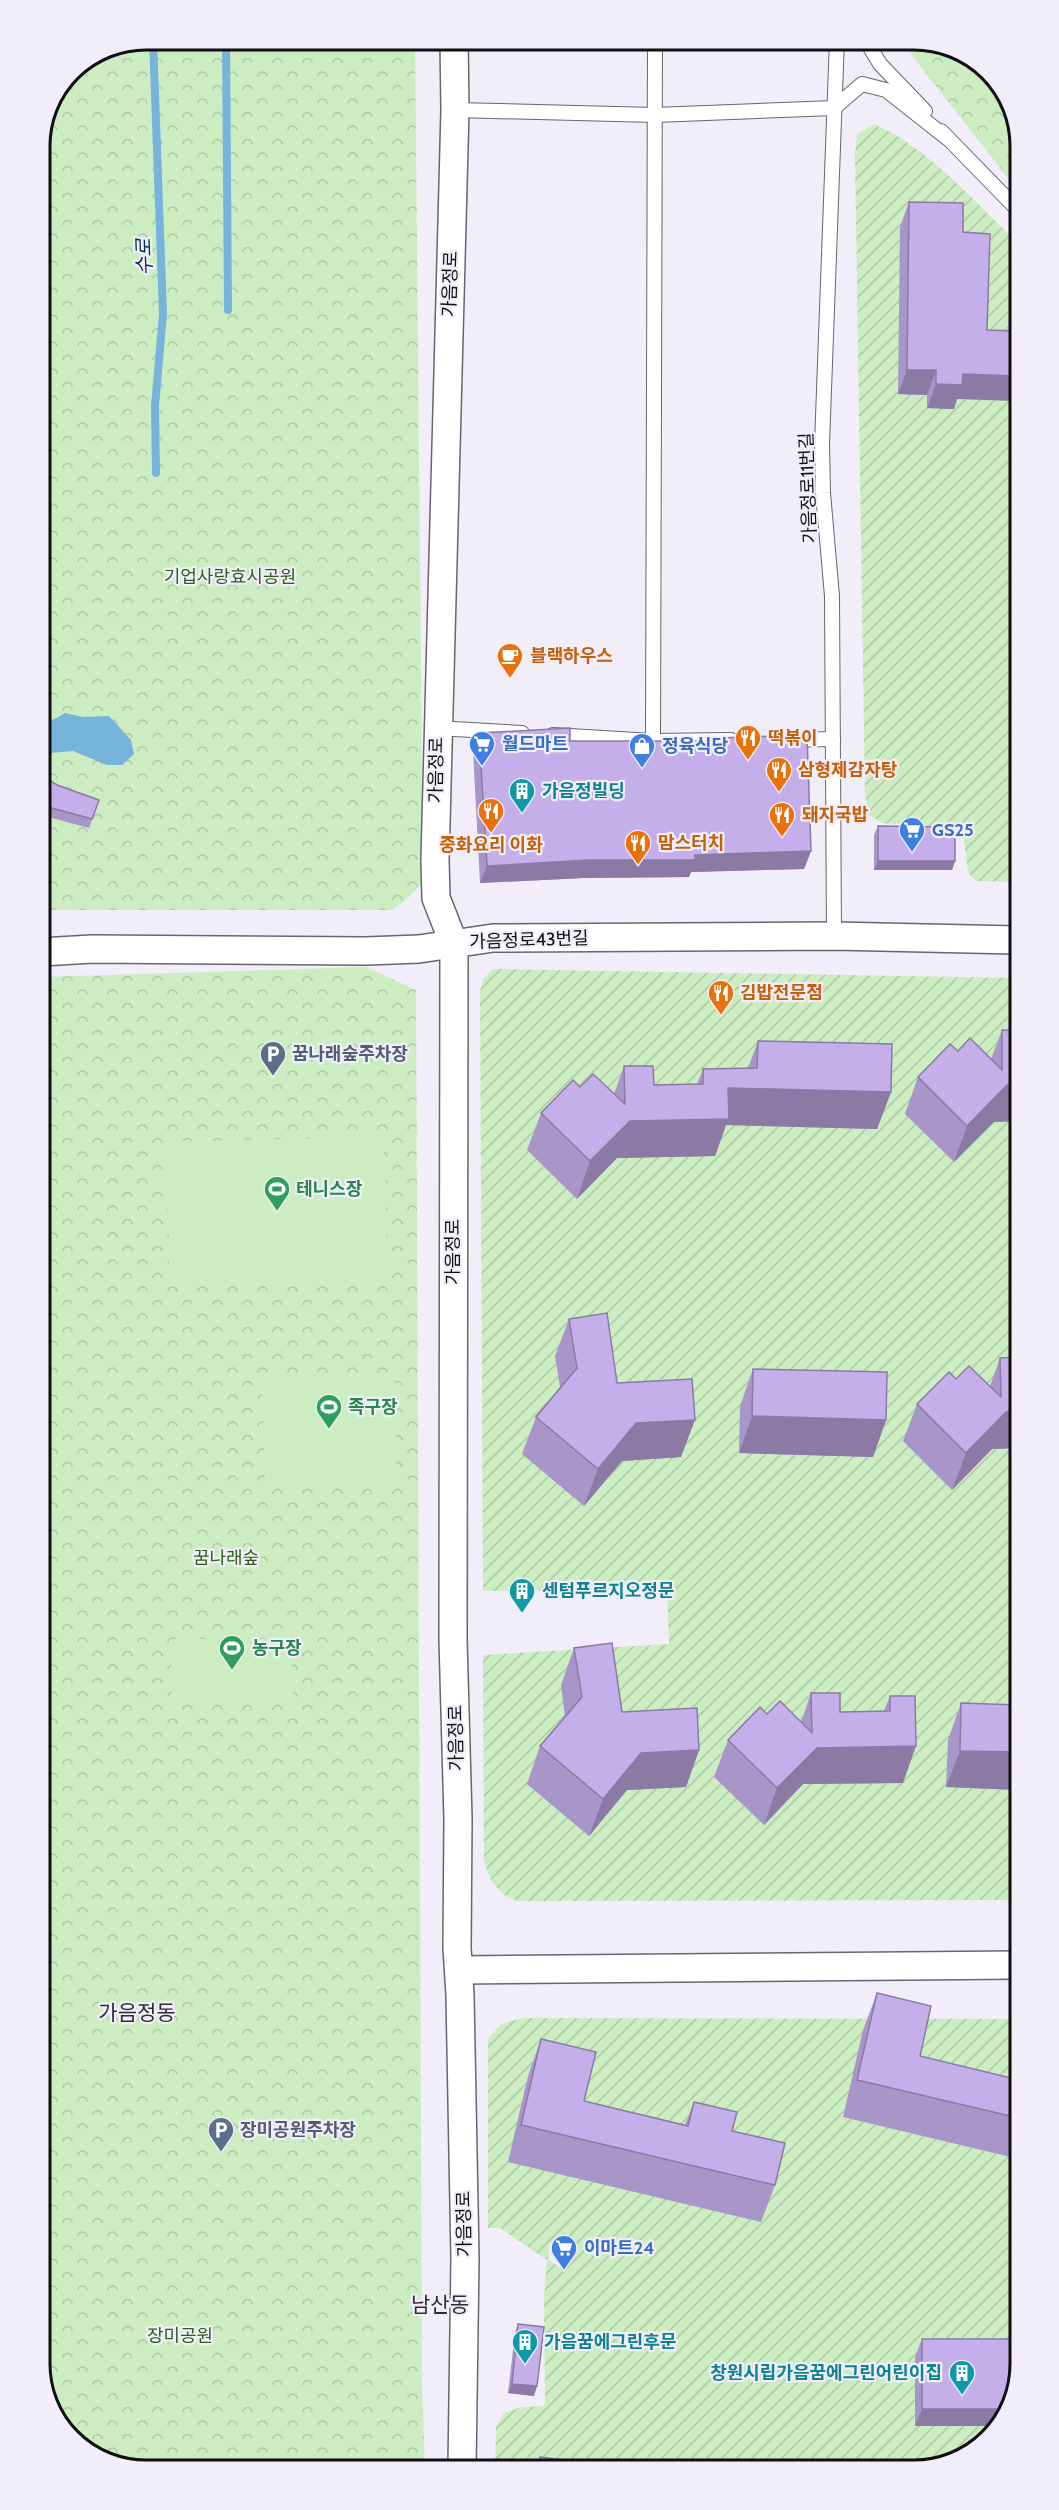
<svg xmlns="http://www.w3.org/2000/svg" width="1059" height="2510" viewBox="0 0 1059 2510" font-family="Cabin,'Noto Sans KR',sans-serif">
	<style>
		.forest { fill: url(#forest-crowns) }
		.garden { fill: url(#garden-furrows); fill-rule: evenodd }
		.pitch { fill: #cbedc1 }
		.water { fill: #77b4db }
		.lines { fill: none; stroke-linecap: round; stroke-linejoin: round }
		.stream { stroke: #77b4db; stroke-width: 8 }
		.lane-casing { stroke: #696570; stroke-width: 16 }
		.street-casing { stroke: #696570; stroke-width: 30 }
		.lane { stroke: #fff; stroke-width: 14 }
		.street { stroke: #fff; stroke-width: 27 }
		.wall { fill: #a996c9 }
		.shaded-wall { fill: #8a7aa4 }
		.building { fill: #c5afea; stroke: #8a7aa4; stroke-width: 1.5 }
		.labels { text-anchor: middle; stroke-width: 4.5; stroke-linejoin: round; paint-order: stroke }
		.street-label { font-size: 18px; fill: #110f13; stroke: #f1edf9 }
		.park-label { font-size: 18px; fill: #2c5f19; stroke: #f1edf9 }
		.food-label { font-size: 18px; font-weight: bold; fill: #c56008; stroke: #f1edf9; text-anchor: start }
		.shop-label { font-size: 18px; font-weight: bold; fill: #366cbe; stroke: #f1edf9; text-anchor: start }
		.culture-label { font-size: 18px; font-weight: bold; fill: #0d838f; stroke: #f1edf9; text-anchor: start }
		.service-label { font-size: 18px; font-weight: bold; fill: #4e5e75; stroke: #f1edf9; text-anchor: start }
		.leisure-label { font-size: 18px; font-weight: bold; fill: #27864d; stroke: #f1edf9; text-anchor: start }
		.water-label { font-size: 20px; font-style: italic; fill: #00334d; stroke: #f1edf9 }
		.quarter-label { font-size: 21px; fill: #2f2c35; stroke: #f1edf9 }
		.rim { fill: none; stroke: #110f13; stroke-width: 3 }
	</style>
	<defs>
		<pattern id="forest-crowns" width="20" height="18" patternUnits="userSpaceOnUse" patternTransform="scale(1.5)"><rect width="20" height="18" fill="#cbedc1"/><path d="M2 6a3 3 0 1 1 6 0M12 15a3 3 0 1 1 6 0" fill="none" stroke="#adcaa5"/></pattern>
		<pattern id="garden-furrows" width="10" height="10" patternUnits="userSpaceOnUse" patternTransform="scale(1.5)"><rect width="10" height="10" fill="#cbedc1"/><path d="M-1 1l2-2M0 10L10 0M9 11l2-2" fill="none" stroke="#adcaa5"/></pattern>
	</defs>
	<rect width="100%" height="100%" fill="#f1edf9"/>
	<!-- forest -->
	<g class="forest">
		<polygon points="146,39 415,39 423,882 407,899 392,910 41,910 39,139 70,70 105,47"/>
		<polygon points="899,39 921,39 979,61 1014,112 1015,187"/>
		<polygon points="366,967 416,990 422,2382 425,2469 138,2471 80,2449 45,2398 41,977"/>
	</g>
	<!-- garden -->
	<g class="garden">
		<path d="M874 124C927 147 973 200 1015 240L1016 882 976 881 968 873 963 832 957 827 882 823 868 814 865 793 855 155 857 134Z"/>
		<path d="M493 969 1017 978 1019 1900 517 1901C497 1893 490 1882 484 1861L483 1655 669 1644 667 1589 483 1591 480 992 483 979Z"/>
		<path d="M521 2018 1019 2019 1020 2365 998 2429 947 2465 495 2468 496 2427 504 2413 521 2407 544 2406 545 2401 544 2298 547 2260 500 2228H488V2039L501 2024ZM550 2241 563 2269 548 2260Z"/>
	</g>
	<!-- pitch -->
	<g class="pitch">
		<polygon points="384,1137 388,1283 170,1286 166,1142"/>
		<polygon points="394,1373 397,1484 265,1487 262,1375"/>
		<polygon points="292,1638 293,1704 172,1705 171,1639"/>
	</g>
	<!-- water -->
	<polygon class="water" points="65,713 83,717 109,716 131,740 134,754 122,765 107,765 73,751 50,753 41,730 46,724"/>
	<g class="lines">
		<!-- stream -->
		<g class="stream">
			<polyline points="153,39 163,314 155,406 156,473"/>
			<polyline points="226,39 228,310"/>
		</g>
		<!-- lane casing -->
		<g class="lane-casing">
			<g id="lane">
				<polyline points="865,39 880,64 925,111"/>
				<polyline points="455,110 655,115 834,108 862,84 886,90 947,138"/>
				<polyline points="941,131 1015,207"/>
				<polyline points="437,728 522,733"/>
				<polyline points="553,735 653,741 731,740"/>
				<polyline points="790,740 833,739"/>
				<polyline points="653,741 655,39"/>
				<polyline points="834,936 832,596 823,493 822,444 837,39"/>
			</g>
		</g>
		<!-- street casing -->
		<g class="street-casing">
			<g id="street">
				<polyline points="454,39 455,110 435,860 436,898 454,944 453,1639 458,1819 457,1948 460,1995 465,2258 462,2469"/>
				<polyline points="41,952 92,949 366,951 419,949 493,938 834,936 1016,940"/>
				<polyline points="459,1970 1019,1965"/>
			</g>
		</g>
		<!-- lane -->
		<use href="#lane" class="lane"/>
		<!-- street -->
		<use href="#street" class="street"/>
	</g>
	<!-- wall -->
	<g class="wall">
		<polygon points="909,202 957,399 954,409 927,408 927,395 898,394 900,227"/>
		<polygon points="479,733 570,741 714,741 715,738 811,851 804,869 691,872 689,877 583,878 480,883 473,751"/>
		<polygon points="41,775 57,785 99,800 89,828 45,816 41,814"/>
		<polygon points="878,826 955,861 952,870 874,870 874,835"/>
		<polygon points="1002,1030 1017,1030 1017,1121 994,1122 954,1162 905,1114 918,1077 958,1051 991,1059"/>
		<polygon points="758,1041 891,1092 877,1129 726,1125 715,1156 617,1158 577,1199 527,1150 541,1113 580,1087 614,1094 624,1066 654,1085 697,1084 703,1069 748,1068"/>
		<polygon points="569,1319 617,1383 681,1457 622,1461 584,1506 522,1454 536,1417 560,1387 555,1356"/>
		<polygon points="1018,1357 1018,1448 992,1449 952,1490 903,1441 917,1404 956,1379 990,1386 1000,1358"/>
		<polygon points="753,1369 886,1420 873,1457 739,1453 740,1406"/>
		<polygon points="574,1648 622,1712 699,1750 686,1787 627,1790 589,1836 527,1784 540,1746 565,1717 561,1685"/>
		<polygon points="811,1693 840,1712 884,1711 890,1696 903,1783 803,1784 764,1825 714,1777 728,1740 767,1714 801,1722"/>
		<polygon points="961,1703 1018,1705 1019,1790 946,1787 948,1740"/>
		<polygon points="877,1993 920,2056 1019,2080 1019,2159 843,2117 863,2030"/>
		<polygon points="541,2039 584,2101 685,2125 694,2102 732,2131 775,2185 761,2222 508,2162 528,2076"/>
		<polygon points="518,2324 534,2396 508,2393 515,2333"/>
		<polygon points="922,2339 1020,2365 999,2426 915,2426 915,2357"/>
		<polygon points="540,2457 593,2468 536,2468"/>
	</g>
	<!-- shaded-wall -->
	<g class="shaded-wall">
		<polygon points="907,370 936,370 927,395 898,394"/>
		<polygon points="963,374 1015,376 1015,401 957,399 954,409 927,408 936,384"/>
		<polygon points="811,851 804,869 691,872 689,877 583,878 480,883 487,866 695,855"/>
		<polygon points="878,861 955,861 952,870 874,870"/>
		<polygon points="1007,1085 1017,1085 1017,1121 994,1122 954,1162 967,1126"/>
		<polygon points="728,1088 891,1092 877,1129 726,1125 715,1156 617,1158 577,1199 590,1161 630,1121"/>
		<polygon points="1006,1412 1018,1412 1018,1448 992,1449 952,1490 966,1453"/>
		<polygon points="752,1416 886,1420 873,1457 739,1453"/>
		<polygon points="695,1420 681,1457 622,1461 584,1506 598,1469 636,1423"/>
		<polygon points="916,1746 903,1783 803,1784 764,1825 777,1788 817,1748"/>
		<polygon points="699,1750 686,1787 627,1790 589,1836 603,1799 641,1753"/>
		<polygon points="960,1751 1018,1752 1019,1790 946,1787"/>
		<polygon points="512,2384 537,2386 534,2396 508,2393"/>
		<polygon points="922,2409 1005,2409 999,2426 915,2426"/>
	</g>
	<!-- building -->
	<g class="building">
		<polygon points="909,202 963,203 963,232 990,234 987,330 1015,331 1015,376 963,374 962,385 936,384 936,370 907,370"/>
		<polygon points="570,728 570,741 715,741 715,738 807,735 811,851 695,855 695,860 589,860 487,866 479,733"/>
		<polygon points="41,775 57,785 99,800 92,819 48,807 41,802"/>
		<polygon points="878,826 955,827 955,861 878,861"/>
		<polygon points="1002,1030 1017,1030 1017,1085 1007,1085 967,1126 918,1077 950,1044 958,1051 970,1038 1002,1070"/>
		<polygon points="758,1041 892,1044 891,1092 728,1088 729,1119 630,1121 590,1161 541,1113 573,1080 580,1087 593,1074 625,1104 624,1066 653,1066 654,1085 703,1084 703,1069 757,1068"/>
		<polygon points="607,1313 617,1383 692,1379 695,1420 636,1423 598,1469 536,1417 577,1368 569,1319"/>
		<polygon points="1018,1357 1018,1412 1006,1412 966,1453 917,1404 949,1372 956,1379 969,1366 1001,1397 1000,1358"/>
		<polygon points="753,1369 887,1372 886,1420 752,1416"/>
		<polygon points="612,1643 622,1712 697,1708 699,1750 641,1753 603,1799 540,1746 582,1697 574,1648"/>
		<polygon points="811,1693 840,1693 840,1712 890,1711 890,1696 915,1696 916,1746 817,1748 777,1788 728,1740 760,1707 767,1714 780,1701 812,1733"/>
		<polygon points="961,1703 1018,1705 1018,1752 960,1751"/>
		<polygon points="877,1993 931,2006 920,2056 1019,2080 1019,2118 857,2080"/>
		<polygon points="541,2039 596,2052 584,2101 688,2126 694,2102 737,2112 732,2131 785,2143 775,2185 521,2125"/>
		<polygon points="518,2324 544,2327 537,2386 512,2384"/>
		<polygon points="922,2339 1020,2339 1020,2365 1005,2409 922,2409"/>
		<polygon points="540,2457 594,2464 593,2468 539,2468"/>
	</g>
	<!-- icons -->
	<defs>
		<g id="cafe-pin" transform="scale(1.35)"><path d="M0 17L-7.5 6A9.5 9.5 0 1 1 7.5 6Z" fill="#e8710a" stroke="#f1edf9"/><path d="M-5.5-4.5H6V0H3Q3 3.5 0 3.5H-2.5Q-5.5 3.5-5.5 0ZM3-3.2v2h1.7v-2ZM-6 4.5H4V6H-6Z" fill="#fff"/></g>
		<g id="restaurant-pin" transform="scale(1.35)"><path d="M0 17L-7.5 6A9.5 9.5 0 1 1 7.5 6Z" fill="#e8710a" stroke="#f1edf9"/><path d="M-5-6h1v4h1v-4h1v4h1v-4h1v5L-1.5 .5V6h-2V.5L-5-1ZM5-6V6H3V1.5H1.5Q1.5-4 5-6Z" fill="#fff"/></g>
		<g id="supermarket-pin" transform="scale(1.35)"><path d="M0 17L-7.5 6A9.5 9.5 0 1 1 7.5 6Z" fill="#3f7fe0" stroke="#f1edf9"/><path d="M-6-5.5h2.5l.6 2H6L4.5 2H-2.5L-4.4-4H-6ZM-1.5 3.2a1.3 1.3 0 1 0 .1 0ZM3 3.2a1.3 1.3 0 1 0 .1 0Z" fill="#fff"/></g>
		<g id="shop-pin" transform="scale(1.35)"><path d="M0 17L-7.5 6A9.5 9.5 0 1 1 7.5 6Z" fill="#3f7fe0" stroke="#f1edf9"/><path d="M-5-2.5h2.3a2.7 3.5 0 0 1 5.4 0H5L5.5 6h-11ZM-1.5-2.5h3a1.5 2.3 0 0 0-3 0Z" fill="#fff"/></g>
		<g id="building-pin" transform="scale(1.35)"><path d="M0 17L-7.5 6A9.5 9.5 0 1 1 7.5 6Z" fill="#0f9aa8" stroke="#f1edf9"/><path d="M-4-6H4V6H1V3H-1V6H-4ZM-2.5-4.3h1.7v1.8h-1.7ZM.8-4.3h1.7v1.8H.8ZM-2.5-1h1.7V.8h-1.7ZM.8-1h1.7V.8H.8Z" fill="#fff"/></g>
		<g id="parking-pin" transform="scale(1.35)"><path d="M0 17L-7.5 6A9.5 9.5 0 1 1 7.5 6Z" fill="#5c6f8a" stroke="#f1edf9"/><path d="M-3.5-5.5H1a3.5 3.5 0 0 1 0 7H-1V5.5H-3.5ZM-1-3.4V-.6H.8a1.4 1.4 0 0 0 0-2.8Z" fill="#fff"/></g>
		<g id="stadium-pin" transform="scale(1.35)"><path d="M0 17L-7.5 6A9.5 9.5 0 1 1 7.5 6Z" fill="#2e9e5b" stroke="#f1edf9"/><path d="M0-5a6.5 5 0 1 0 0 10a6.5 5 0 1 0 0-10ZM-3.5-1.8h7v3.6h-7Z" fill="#fff"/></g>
	</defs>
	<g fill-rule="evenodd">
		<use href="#cafe-pin" x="510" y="656"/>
		<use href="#restaurant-pin" x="748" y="738"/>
		<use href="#supermarket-pin" x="482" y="744"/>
		<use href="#shop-pin" x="642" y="746"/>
		<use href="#restaurant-pin" x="779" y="770"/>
		<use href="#building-pin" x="522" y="791"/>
		<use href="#restaurant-pin" x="491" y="811"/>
		<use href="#restaurant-pin" x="782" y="815"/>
		<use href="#supermarket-pin" x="912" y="830"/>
		<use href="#restaurant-pin" x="638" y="843"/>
		<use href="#restaurant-pin" x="721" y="993"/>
		<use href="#parking-pin" x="273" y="1054"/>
		<use href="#stadium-pin" x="277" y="1189"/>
		<use href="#stadium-pin" x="329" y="1407"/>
		<use href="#building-pin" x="522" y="1591"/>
		<use href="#stadium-pin" x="232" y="1648"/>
		<use href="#parking-pin" x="221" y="2130"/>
		<use href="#supermarket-pin" x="564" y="2248"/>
		<use href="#building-pin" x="525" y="2342"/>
		<use href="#building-pin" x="962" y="2373"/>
	</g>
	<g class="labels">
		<!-- street labels -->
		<g class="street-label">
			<text transform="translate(450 284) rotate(-88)" y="6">가음정로</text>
			<text transform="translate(808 488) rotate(-92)" y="6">가음정로11번길</text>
			<text transform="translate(436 770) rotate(-89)" y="6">가음정로</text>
			<text transform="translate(529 940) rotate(-2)" y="6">가음정로43번길</text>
			<text transform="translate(453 1252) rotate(-90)" y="6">가음정로</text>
			<text transform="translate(456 1738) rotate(-91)" y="6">가음정로</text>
			<text transform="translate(464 2224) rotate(-91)" y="6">가음정로</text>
		</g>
		<!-- park labels -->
		<g class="park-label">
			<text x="230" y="583">기업사랑효시공원</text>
			<text x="226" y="1564">꿈나래숲</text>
			<text x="180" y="2342">장미공원</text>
		</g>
		<!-- food labels -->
		<g class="food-label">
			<text x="530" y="662">블랙하우스</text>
			<text x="768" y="744">떡볶이</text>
			<text x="798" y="776">삼형제감자탕</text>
			<text x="802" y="821">돼지국밥</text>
			<text x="658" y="849">맘스터치</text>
			<text x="491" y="851" text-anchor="middle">중화요리 이화</text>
			<text x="740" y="999">김밥전문점</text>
		</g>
		<!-- shop labels -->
		<g class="shop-label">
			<text x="502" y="750">월드마트</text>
			<text x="662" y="752">정육식당</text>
			<text x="932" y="836">GS25</text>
			<text x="584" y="2254">이마트24</text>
		</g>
		<!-- culture labels -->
		<g class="culture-label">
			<text x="542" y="797">가음정빌딩</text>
			<text x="542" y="1597">센텀푸르지오정문</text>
			<text x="544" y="2348">가음꿈에그린후문</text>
			<text x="942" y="2379" text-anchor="end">창원시립가음꿈에그린어린이집</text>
		</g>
		<!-- service labels -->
		<g class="service-label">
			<text x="292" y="1060">꿈나래숲주차장</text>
			<text x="240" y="2136">장미공원주차장</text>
		</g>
		<!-- leisure labels -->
		<g class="leisure-label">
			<text x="296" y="1195">테니스장</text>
			<text x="348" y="1413">족구장</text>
			<text x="252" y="1654">농구장</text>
		</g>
		<!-- water labels -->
		<g class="water-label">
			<text transform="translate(144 257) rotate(-92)" y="7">수로</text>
		</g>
		<!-- quarter labels -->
		<g class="quarter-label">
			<text x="137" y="2020">가음정동</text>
			<text x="440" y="2312">남산동</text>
		</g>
	</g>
	<!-- crop -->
	<path d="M0 0H1059V2510H0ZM146 50H914A96 96 0 0 1 1010 146V2364A96 96 0 0 1 914 2460H146A96 96 0 0 1 50 2364V146A96 96 0 0 1 146 50Z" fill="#f1edf9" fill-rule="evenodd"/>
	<path class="rim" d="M146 50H914A96 96 0 0 1 1010 146V2364A96 96 0 0 1 914 2460H146A96 96 0 0 1 50 2364V146A96 96 0 0 1 146 50Z"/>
</svg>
